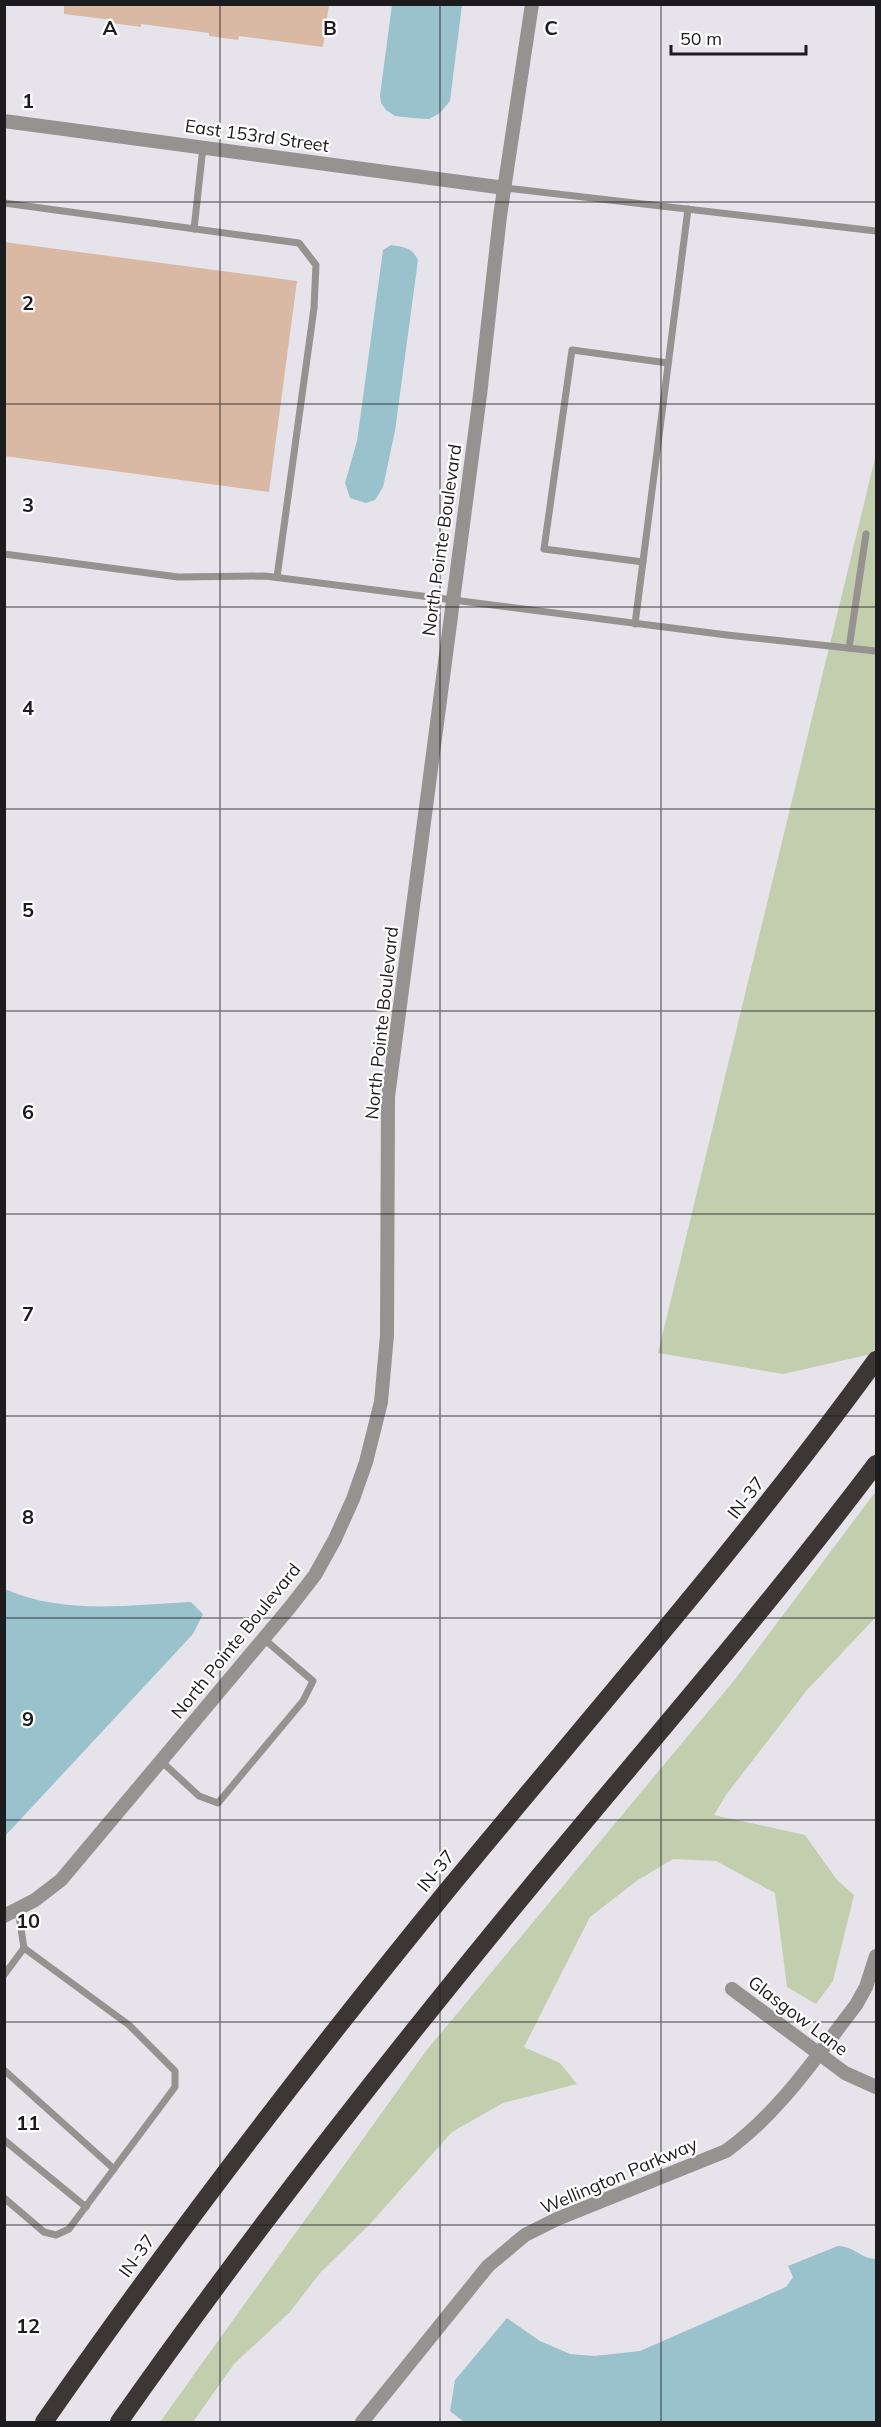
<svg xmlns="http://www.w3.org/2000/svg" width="881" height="2427" viewBox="0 0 881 2427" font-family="Mulish,sans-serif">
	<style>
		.green { fill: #c3ceaf }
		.water { fill: #99c2cd }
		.building { fill: #d9b9a4 }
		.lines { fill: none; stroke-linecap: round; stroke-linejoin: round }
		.service { stroke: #959290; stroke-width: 7 }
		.minor { stroke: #959290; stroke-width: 14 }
		.motorway { stroke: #3c3734; stroke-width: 18 }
		.grid { fill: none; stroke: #1c1b1d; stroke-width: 1.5; stroke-opacity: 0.55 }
		.labels { text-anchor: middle; stroke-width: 4.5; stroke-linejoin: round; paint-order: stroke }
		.street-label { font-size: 18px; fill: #1c1b1d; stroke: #fff }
		.grid-label { font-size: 20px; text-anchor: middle; font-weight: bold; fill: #1c1b1d; stroke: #fff; stroke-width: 4.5; stroke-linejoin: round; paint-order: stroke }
	</style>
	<rect width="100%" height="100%" fill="#e6e4ea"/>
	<!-- green -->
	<g class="green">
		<polygon points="876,454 876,1353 783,1374 658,1353"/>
		<polygon points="876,1491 876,1617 807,1690 726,1795 714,1815 805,1835 837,1880 854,1895 833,1981 816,2004 787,1987 775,1893 716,1861 673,1859 638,1880 590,1917 524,2047 560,2063 577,2084 503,2103 452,2132 369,2225 320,2273 290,2312 234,2364 193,2422 160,2422 426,2051 736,1678"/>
	</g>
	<!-- water -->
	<g class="water">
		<polygon points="392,5 462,5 450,101 440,113 429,119 412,118 395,116 386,110 381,103 380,95"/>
		<path d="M391 245C404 247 413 248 418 260L395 431 383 487 375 500 366 503 350 498 345 483 357 441 383 250Z"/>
		<path d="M5 1589C63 1615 128 1605 191 1602L203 1614 193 1634 5 1836Z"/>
		<path d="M838 2246C856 2247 859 2258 876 2259V2422H464L450 2411 455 2380 507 2318 540 2341 570 2354 594 2356 640 2351 786 2287 793 2277 788 2266Z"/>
	</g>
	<!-- building -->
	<g class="building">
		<polygon points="64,4 329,4 323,47 239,36 238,40 209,36 209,33 141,24 141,27 112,23 112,20 64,14"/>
		<polygon points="4,242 297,281 269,492 4,456"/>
	</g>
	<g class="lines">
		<!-- service -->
		<g class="service">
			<polyline points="505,188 876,231"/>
			<polyline points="4,203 299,243 316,265 314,308 277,577"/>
			<polyline points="194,229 203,147"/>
			<polyline points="4,554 178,577 265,576 727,635 876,651"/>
			<polyline points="643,562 544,549 572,350 668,363"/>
			<polyline points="635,624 688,209"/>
			<polyline points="849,648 866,534"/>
			<polyline points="161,1761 199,1796 218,1803 303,1701 313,1681 264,1639"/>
			<polyline points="4,1975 24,1948"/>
			<polyline points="4,2070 114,2169"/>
			<polyline points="4,2140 86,2207"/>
			<polyline points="4,2198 44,2232 56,2235 69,2229 175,2087 175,2071 129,2025 24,1948 18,1910"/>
		</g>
		<!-- minor -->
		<g class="minor">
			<polyline points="4,121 505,188"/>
			<polyline points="4,1916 35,1900 61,1880 291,1606 315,1575 335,1539 353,1499 366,1462 381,1402 387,1335 388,1097 480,395 500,216 532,4"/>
			<polyline points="732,1989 845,2073 876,2087"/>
			<path d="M362 2422 488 2266 525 2235 557 2219 726 2151C780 2112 816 2057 856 2005L866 1987 876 1956"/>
		</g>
		<!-- motorway -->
		<g class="motorway">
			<path d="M44 2422C172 2238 308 2061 450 1887 594 1712 743 1543 876 1360"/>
			<path d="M119 2422C253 2231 397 2048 546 1868 657 1734 771 1603 876 1464"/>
		</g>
	</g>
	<!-- grid -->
	<path class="grid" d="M220 4V2422M440 4V2422M661 4V2422M4 202H876M4 404H876M4 607H876M4 809H876M4 1011H876M4 1214H876M4 1416H876M4 1618H876M4 1820H876M4 2022H876M4 2225H876"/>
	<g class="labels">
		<!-- street labels -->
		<g class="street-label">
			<text transform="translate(257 136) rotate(8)" y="6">East 153rd Street</text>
			<text transform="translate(442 540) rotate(-82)" y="6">North Pointe Boulevard</text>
			<text transform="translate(382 1023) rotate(-84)" y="6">North Pointe Boulevard</text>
			<text transform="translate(746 1498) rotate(-52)" y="6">IN-37</text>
			<text transform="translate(236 1641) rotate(-51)" y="6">North Pointe Boulevard</text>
			<text transform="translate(436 1871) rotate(-51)" y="6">IN-37</text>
			<text transform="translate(798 2016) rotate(37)" y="6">Glasgow Lane</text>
			<text transform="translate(619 2176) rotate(-23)" y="6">Wellington Parkway</text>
			<text transform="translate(137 2256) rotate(-54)" y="6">IN-37</text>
		</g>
	</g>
	<g class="grid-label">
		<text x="110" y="35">A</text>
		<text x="330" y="35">B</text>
		<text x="551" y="35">C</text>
		<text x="28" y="108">1</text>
		<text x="28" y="310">2</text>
		<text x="28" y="512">3</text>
		<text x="28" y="715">4</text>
		<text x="28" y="917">5</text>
		<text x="28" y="1119">6</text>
		<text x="28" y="1321">7</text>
		<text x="28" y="1524">8</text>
		<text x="28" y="1726">9</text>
		<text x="28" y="1928">10</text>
		<text x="28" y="2130">11</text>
		<text x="28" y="2333">12</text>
	</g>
	<!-- border -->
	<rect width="881" height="2427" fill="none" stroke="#1c1b1d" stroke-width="12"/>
	<!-- scale -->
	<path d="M671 45v9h135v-9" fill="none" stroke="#1c1b1d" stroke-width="3"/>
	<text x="680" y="45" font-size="18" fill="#1c1b1d" stroke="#ffffff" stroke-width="4.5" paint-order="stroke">50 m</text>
</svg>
